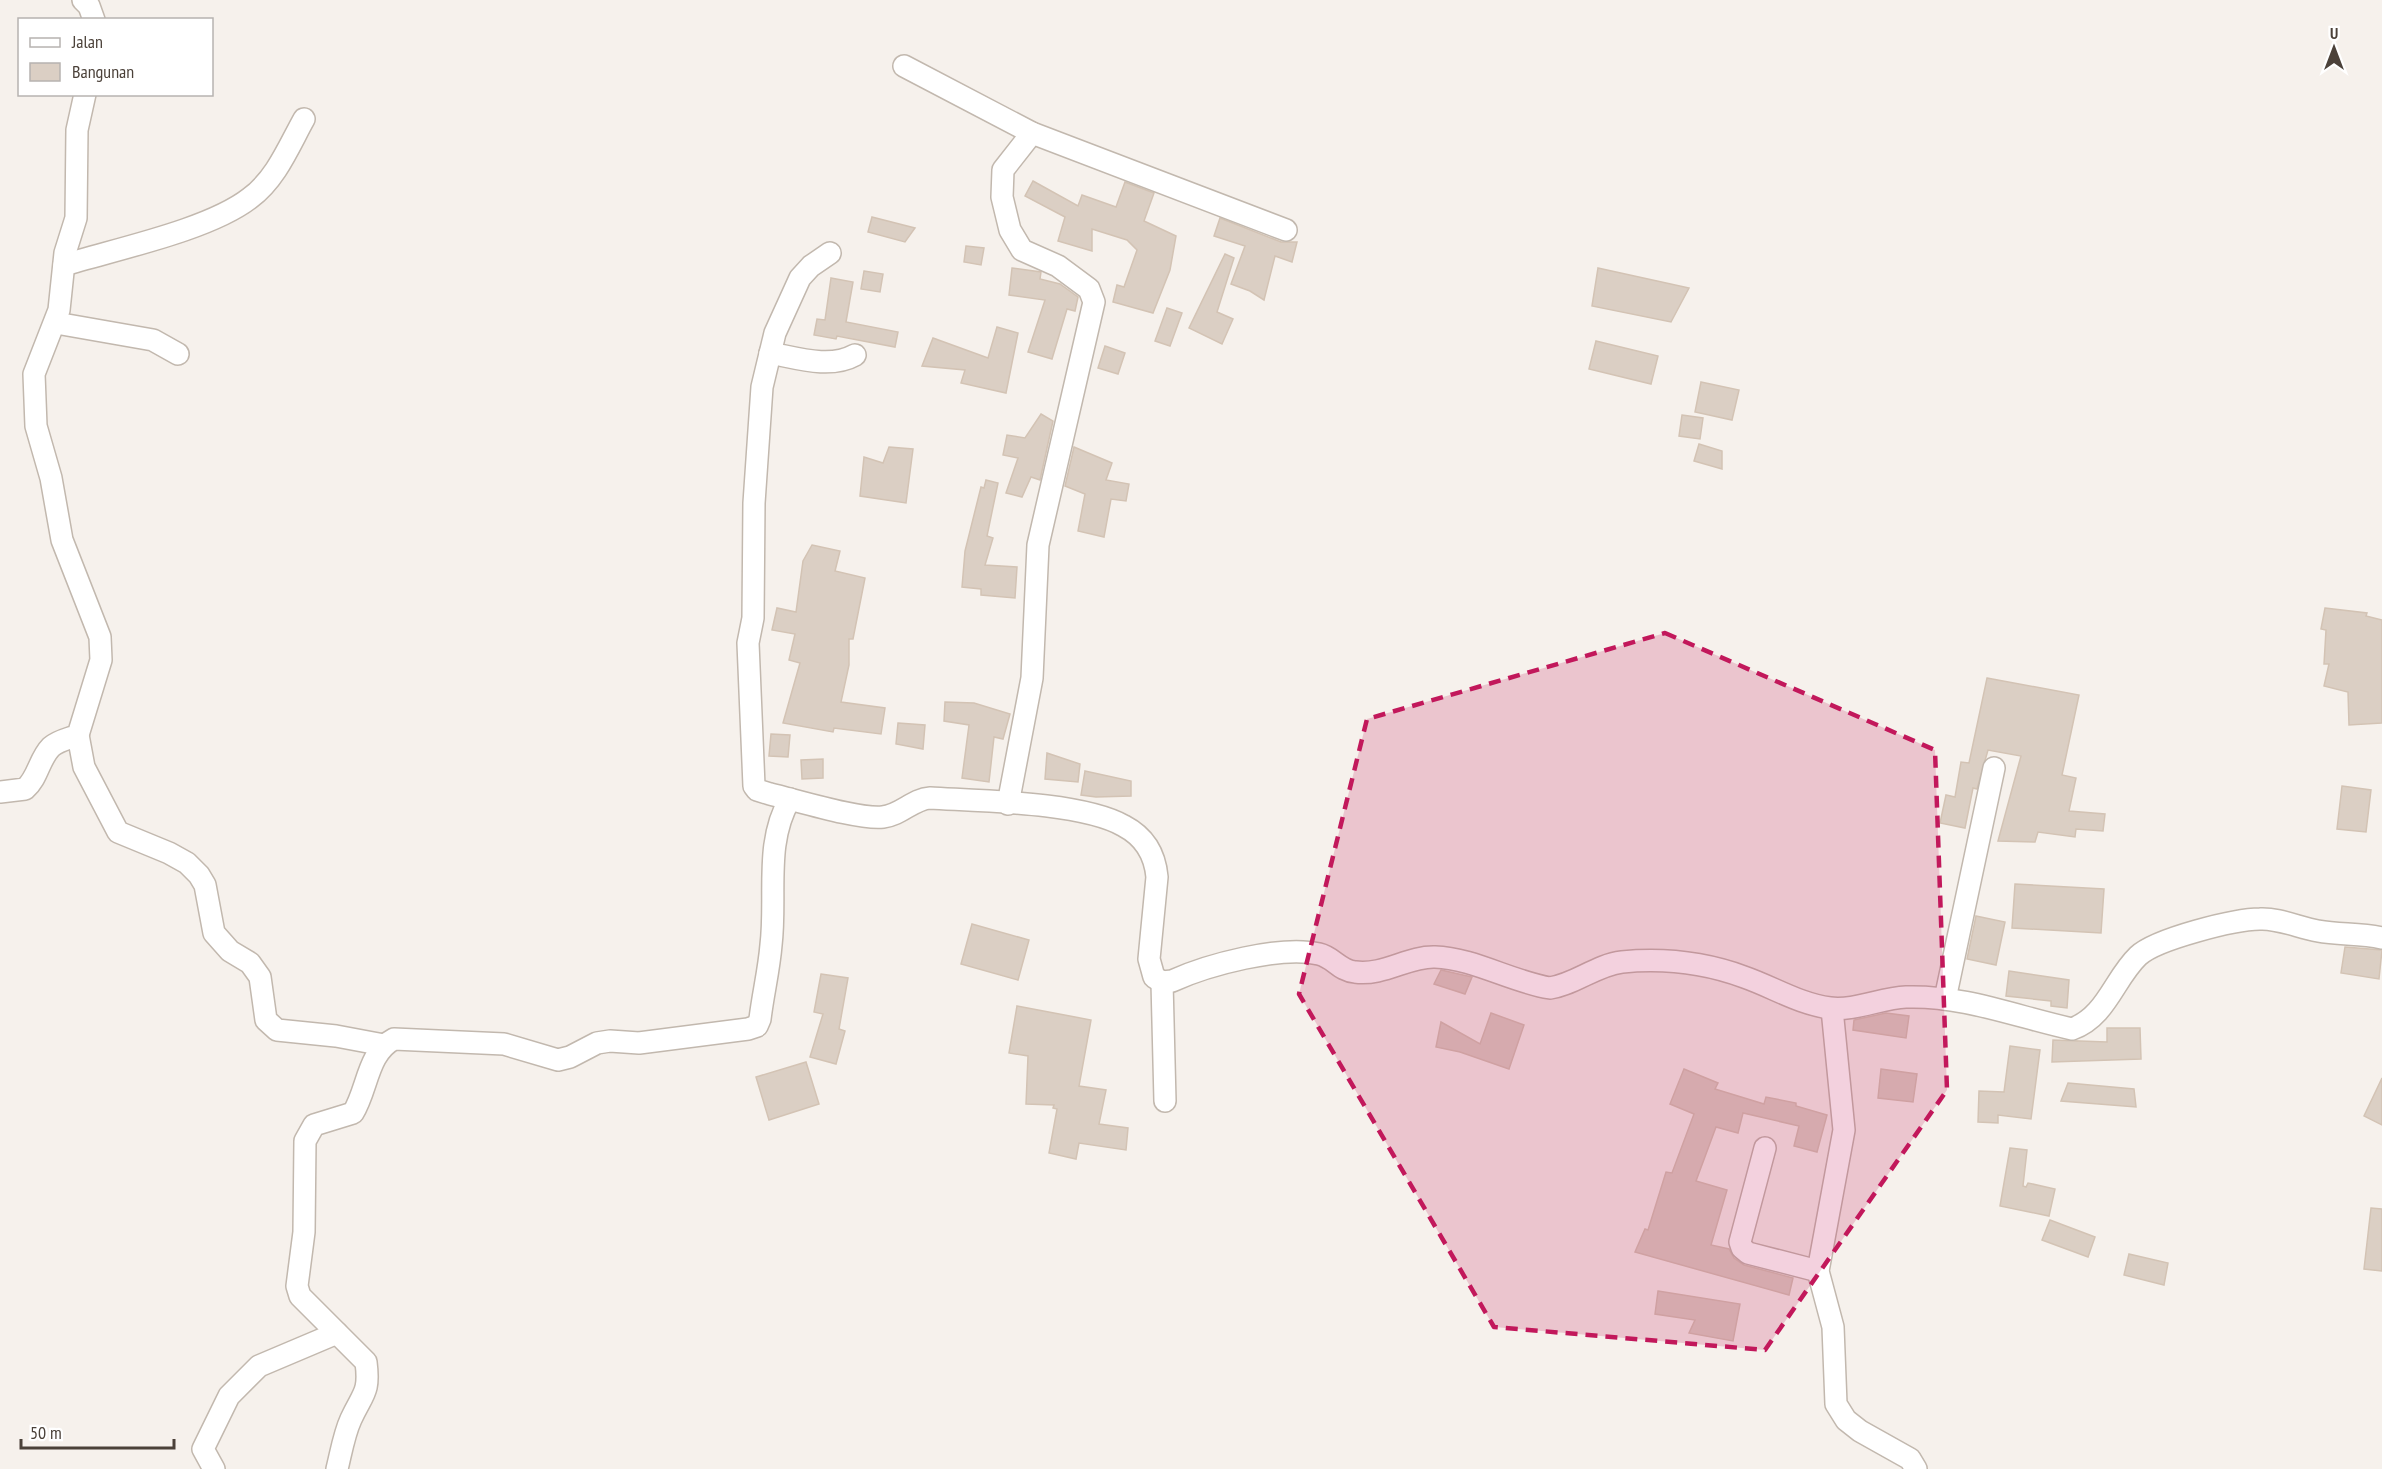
<svg xmlns="http://www.w3.org/2000/svg" width="2382" height="1469" viewBox="0 0 2382 1469" font-family="'PT Sans Narrow',sans-serif">
	<style>
		.building { fill: #dbcfc4; stroke: #d3c3b4; stroke-width: 1.5 }
		.lines { fill: none; stroke-linecap: round; stroke-linejoin: round }
		.minor-casing { stroke: #c2b8ae; stroke-width: 24 }
		.minor { stroke: #fff; stroke-width: 21 }
		.marked { fill: #c2185b; fill-opacity: 0.2; stroke: #c2185b; stroke-width: 4.5; stroke-dasharray: 12 8; stroke-linejoin: round }
	</style>
	<rect width="100%" height="100%" fill="#f6f1ec"/>
	<!-- building -->
	<g class="building">
		<polygon points="1033,181 1078,206 1082,195 1116,207 1125,182 1154,193 1144,221 1176,236 1170,270 1153,313 1113,302 1117,285 1124,287 1137,250 1127,240 1092,229 1092,251 1058,241 1065,217 1025,196"/>
		<polygon points="872,217 915,228 905,242 868,232"/>
		<polygon points="1220,218 1281,242 1297,242 1292,262 1275,256 1264,300 1250,291 1231,284 1245,246 1214,236"/>
		<polygon points="966,246 984,248 981,265 964,262"/>
		<polygon points="1225,254 1234,258 1217,312 1233,319 1222,344 1189,328"/>
		<polygon points="1012,268 1041,272 1040,279 1060,284 1078,297 1075,311 1067,309 1052,359 1028,352 1045,300 1009,295"/>
		<polygon points="1598,268 1689,288 1671,322 1592,306"/>
		<polygon points="864,271 883,274 880,292 861,289"/>
		<polygon points="831,278 853,282 846,322 898,332 895,347 837,336 836,339 814,335 817,319 825,320"/>
		<polygon points="1167,308 1182,313 1170,346 1155,341"/>
		<polygon points="997,327 1018,333 1006,393 961,383 965,370 922,366 933,338 988,358"/>
		<polygon points="1596,341 1658,356 1651,384 1589,369"/>
		<polygon points="1105,346 1125,353 1118,374 1098,368"/>
		<polygon points="1701,382 1739,390 1732,420 1695,412"/>
		<polygon points="1041,414 1053,421 1040,480 1031,477 1022,497 1006,493 1018,458 1003,455 1007,435 1025,438"/>
		<polygon points="1682,415 1703,418 1700,439 1679,436"/>
		<polygon points="1699,444 1722,451 1722,469 1694,461"/>
		<polygon points="889,447 913,449 906,503 860,496 864,457 883,463"/>
		<polygon points="1074,447 1112,463 1106,480 1129,484 1126,501 1111,499 1104,537 1078,531 1085,494 1065,486"/>
		<polygon points="986,480 998,483 987,536 993,538 985,565 1017,567 1015,598 981,595 981,589 962,587 965,551 981,487 984,488"/>
		<polygon points="812,545 840,551 835,571 865,578 853,639 849,639 849,665 841,702 885,708 881,734 834,728 833,732 783,723 800,663 789,660 795,634 772,630 777,608 796,612 803,561"/>
		<polygon points="2325,608 2367,613 2366,616 2382,620 2382,723 2349,725 2348,692 2324,686 2329,664 2324,664 2326,630 2321,629"/>
		<polygon points="1987,678 2079,695 2062,775 2076,778 2069,811 2105,814 2103,831 2076,829 2075,837 2038,832 2035,842 1998,841 2021,756 1988,750 1977,789 1973,788 1965,828 1940,823 1946,795 1955,797 1961,762 1969,763"/>
		<polygon points="945,702 974,703 1010,714 1003,739 994,737 989,782 962,778 969,725 944,721"/>
		<polygon points="898,723 925,725 923,749 896,744"/>
		<polygon points="771,734 790,735 788,757 769,756"/>
		<polygon points="1047,753 1080,764 1078,782 1045,779"/>
		<polygon points="823,759 823,778 802,779 801,760"/>
		<polygon points="1085,771 1131,781 1131,796 1096,797 1081,795"/>
		<polygon points="2342,786 2371,790 2366,832 2337,829"/>
		<polygon points="2015,884 2104,889 2101,933 2012,928"/>
		<polygon points="1976,916 2005,922 1996,965 1967,959"/>
		<polygon points="972,924 1029,940 1018,980 961,964"/>
		<polygon points="2345,947 2382,950 2379,979 2341,973"/>
		<polygon points="1441,970 1472,977 1465,994 1434,984"/>
		<polygon points="2009,971 2069,980 2067,1008 2051,1006 2051,1001 2006,996"/>
		<polygon points="821,974 848,978 839,1029 845,1031 836,1064 810,1057 823,1014 814,1012"/>
		<polygon points="1017,1006 1091,1020 1079,1086 1106,1090 1099,1124 1128,1128 1126,1150 1079,1143 1076,1159 1049,1153 1057,1109 1053,1108 1054,1105 1026,1104 1028,1056 1009,1053"/>
		<polygon points="1491,1013 1524,1025 1509,1069 1460,1052 1436,1047 1441,1022 1480,1044"/>
		<polygon points="1886,1013 1909,1016 1906,1038 1853,1030 1854,1020"/>
		<polygon points="2107,1028 2140,1028 2141,1059 2052,1062 2053,1040 2107,1042"/>
		<polygon points="2010,1046 2040,1050 2031,1119 1998,1115 1998,1123 1978,1122 1979,1091 2004,1092"/>
		<polygon points="806,1062 819,1104 769,1120 756,1077"/>
		<polygon points="1684,1069 1718,1083 1715,1089 1764,1104 1766,1097 1796,1103 1796,1106 1827,1115 1817,1152 1794,1146 1799,1126 1743,1113 1738,1133 1716,1127 1696,1181 1727,1190 1711,1245 1729,1249 1734,1258 1744,1265 1793,1278 1789,1295 1635,1252 1645,1229 1648,1230 1666,1172 1672,1173 1694,1114 1670,1104"/>
		<polygon points="1881,1069 1917,1074 1913,1102 1878,1098"/>
		<polygon points="2382,1078 2382,1125 2364,1116"/>
		<polygon points="2068,1083 2134,1089 2136,1107 2061,1101"/>
		<polygon points="2010,1148 2027,1150 2023,1186 2026,1187 2028,1183 2055,1189 2049,1216 2000,1206"/>
		<polygon points="2371,1208 2382,1209 2382,1271 2364,1269"/>
		<polygon points="2050,1220 2095,1237 2088,1257 2042,1240"/>
		<polygon points="2129,1254 2168,1263 2164,1285 2124,1275"/>
		<polygon points="1658,1291 1740,1304 1733,1341 1689,1333 1695,1320 1655,1314"/>
	</g>
	<g class="lines">
		<!-- minor casing -->
		<g class="minor-casing">
			<g id="minor">
				<polyline points="83,0 89,6 94,20"/>
				<polyline points="904,66 1032,133 1286,230"/>
				<path d="M830 253 811 266 800 278 775 333 762 387 754 503 753 618 748 643 754 786 757 790 770 794C796 800 860 820 883 817 901 815 913 799 930 798 979 801 1082 802 1124 826 1145 837 1155 855 1157 877L1149 959 1154 977 1162 982 1172 981C1207 965 1281 945 1319 954 1333 957 1340 971 1355 972 1384 976 1408 956 1435 957 1473 958 1512 982 1550 988 1576 984 1596 965 1622 962 1663 958 1706 963 1744 977 1773 987 1799 1004 1830 1008 1855 1011 1881 998 1906 997 1963 995 2017 1017 2072 1029 2106 1017 2114 979 2138 956 2156 939 2235 919 2260 919 2279 918 2300 928 2318 931 2339 935 2361 933 2382 938"/>
				<path d="M64 265C116 249 209 230 250 198 276 179 289 146 304 119"/>
				<polyline points="56,323 153,340 178,354"/>
				<path d="M770 353C797 358 830 369 855 355"/>
				<polyline points="78,735 84,767 118,832 169,853 187,863 199,875 205,885 214,933 230,951 250,963 260,977 266,1020 277,1030 336,1036 384,1045"/>
				<path d="M0 792 25 789C38 778 39 759 51 747 59 740 69 739 78 735L101 660 100 637 62 540 51 478 36 426 34 374 59 310 65 253 76 218 77 130 85 94"/>
				<polyline points="1008,804 1032,678 1038,545 1094,302 1089,289 1058,266 1022,250 1010,230 1002,197 1003,170 1032,133"/>
				<polyline points="1162,982 1165,1101"/>
				<polyline points="1945,999 1994,768"/>
				<polyline points="1832,1009 1844,1130 1818,1271 1833,1327 1836,1404 1846,1420 1860,1431 1910,1459 1916,1469"/>
				<polyline points="1765,1148 1740,1242 1742,1248 1748,1253 1818,1271"/>
				<polyline points="214,1469 203,1449 229,1396 259,1366 337,1333"/>
				<path d="M337 1469C341 1453 344 1434 351 1419 363 1393 370 1393 366 1362L300 1296 297 1286 304 1232 305 1141 314 1125 353 1113C368 1089 367 1053 394 1039L504 1044 558 1060 570 1057 597 1043 610 1041 639 1043 748 1029 757 1026 760 1019C763 994 769 970 771 945 777 895 764 843 790 799"/>
			</g>
		</g>
		<!-- minor -->
		<use href="#minor" class="minor"/>
	</g>
	<!-- marked area -->
	<path class="marked" d="M1665 633 1935 750 1947 1090 1765 1350 1494 1327 1299 994 1367 719Z"/>
	<!-- legend -->
	<rect x="18" y="18" width="195" height="78" fill="#ffffff" stroke="#b7b3b0" stroke-width="1.5"/>
	<rect x="30" y="38" width="30" height="9" fill="#ffffff" stroke="#b7b3b0" stroke-width="1.5"/>
	<text x="72" y="48" font-size="18" fill="#4b4139">Jalan</text>
	<rect x="30" y="63" width="30" height="18" fill="#dbcfc4" stroke="#b7b3b0" stroke-width="1.5"/>
	<text x="72" y="78" font-size="18" fill="#4b4139">Bangunan</text>
	<!-- north arrow -->
	<g transform="translate(2334 48)" stroke="#ffffff" stroke-width="4.5" paint-order="stroke">
	<path d="M0-4.5L10 22L0 15L-10 22Z" fill="#4b4139"/>
	<text y="-9" font-size="16" font-weight="bold" text-anchor="middle" fill="#4b4139">U</text>
	</g>
	<!-- scale -->
	<path d="M21 1439v9h153v-9" fill="none" stroke="#4b4139" stroke-width="3"/>
	<text x="30" y="1439" font-size="18" fill="#4b4139" stroke="#ffffff" stroke-width="4.5" paint-order="stroke">50 m</text>
</svg>
